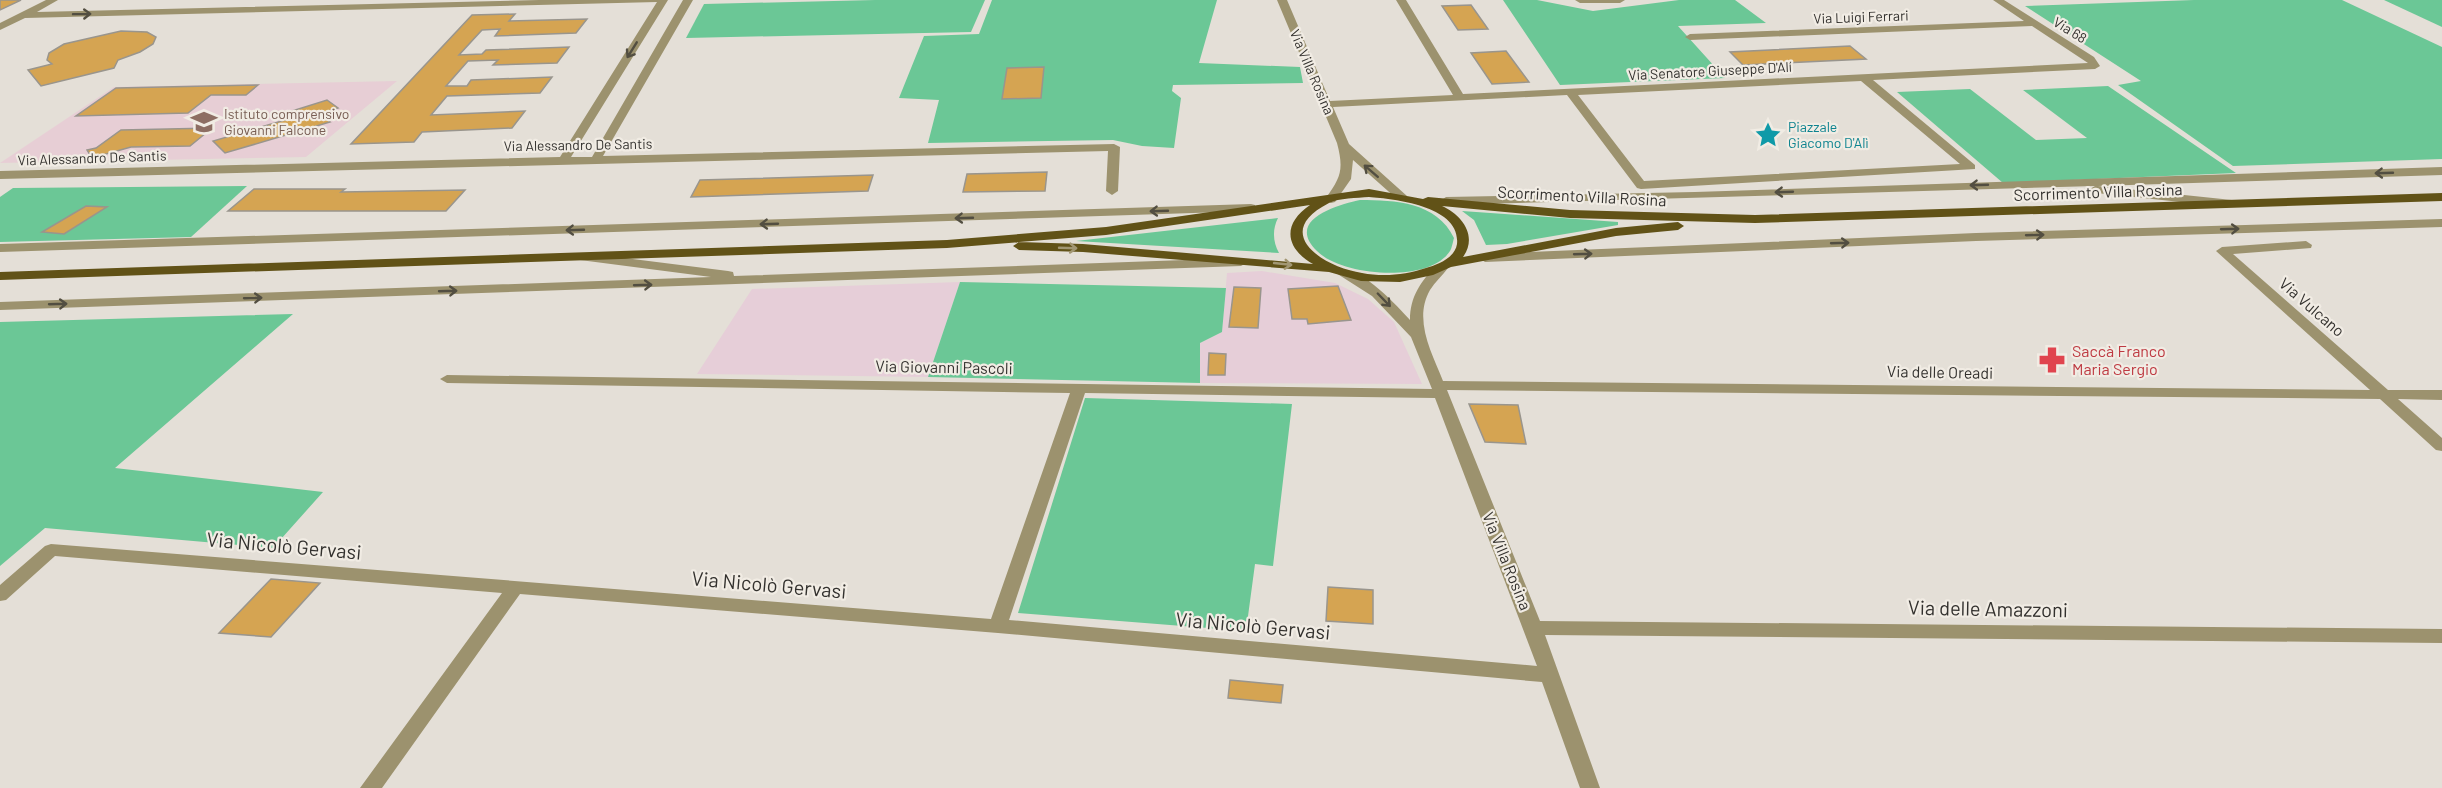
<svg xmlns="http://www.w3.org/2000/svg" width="2442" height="788" viewBox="0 0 2442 788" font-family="Barlow,sans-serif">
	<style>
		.industrial { fill: #e6ced8 }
		.education { fill: #e7ced5 }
		.green { fill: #6bc796 }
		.building { fill: #d5a452; stroke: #99958d; stroke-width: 1.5 }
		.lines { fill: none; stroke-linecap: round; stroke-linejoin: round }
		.minor { fill: #9c926e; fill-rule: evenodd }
		.major { fill: #615217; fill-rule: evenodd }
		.oneway { stroke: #524e41 }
		.oneway2 { stroke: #a29773 }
		.labels { text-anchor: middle; stroke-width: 4.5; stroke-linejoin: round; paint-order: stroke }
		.far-street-label { font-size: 14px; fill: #33312e; stroke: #f1ece4 }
		.far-education-label { font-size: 14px; fill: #785e54; stroke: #f1ece4; text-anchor: start }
		.far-culture-label { font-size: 14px; fill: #0d838f; stroke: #f1ece4; text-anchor: start }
		.street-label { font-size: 16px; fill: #33312e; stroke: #f1ece4 }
		.health-label { font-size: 16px; fill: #be3a42; stroke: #f1ece4; text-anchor: start }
		.near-street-label { font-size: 20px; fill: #33312e; stroke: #f1ece4 }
	</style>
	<rect width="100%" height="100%" fill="#e4dfd7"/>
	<!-- industrial -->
	<g class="industrial">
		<polygon points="1262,271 1335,283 1368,299 1394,322 1422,384 1200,383 1200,343 1222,332 1227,273"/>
		<polygon points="960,282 928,377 697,374 752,289"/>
	</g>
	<!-- education -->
	<polygon class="education" points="397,81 306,157 0,163 114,87"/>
	<!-- green -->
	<g class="green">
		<polygon points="875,0 985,0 971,32 686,38 704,4"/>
		<polygon points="992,0 1217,0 1199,63 1300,67 1303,83 1173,85 1172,91 1181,98 1174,148 1142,146 1113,140 928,143 939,100 899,98 924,36 979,34"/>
		<polygon points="1503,0 1537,0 1593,11 1679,0 1735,0 1766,23 1678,26 1725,78 1560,85"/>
		<polygon points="2194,0 2342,0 2442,47 2442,159 2233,166 2118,85 2141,81 2025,6"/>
		<polygon points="2384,0 2442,0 2442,27"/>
		<polygon points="2108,86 2236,173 2003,183 1897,92 1970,89 2036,140 2087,138 2023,90"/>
		<polygon points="247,186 191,237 0,242 0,197 13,188"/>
		<path d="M1360 200C1395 200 1437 202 1454 238 1453 241 1452 248 1450 251 1429 284 1341 276 1317 251 1285 220 1337 205 1360 200Z"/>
		<polygon points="1462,211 1618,222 1618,225 1507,244 1486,245 1474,220"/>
		<path d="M1278 218C1272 230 1273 242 1279 253L1076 241Z"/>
		<polygon points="960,282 1226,288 1222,332 1200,343 1200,383 928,377"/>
		<polygon points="293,314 115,468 323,492 273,548 45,528 0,566 0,322"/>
		<polygon points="1085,398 1292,404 1273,566 1255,564 1246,631 1018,613"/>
	</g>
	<!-- building -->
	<g class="building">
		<polygon points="0,0 21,0 0,10"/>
		<polygon points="1471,5 1488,29 1458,30 1442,6"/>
		<polygon points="515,14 509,21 587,19 576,33 495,36 500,29 482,30 459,55 482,54 486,50 569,47 557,63 493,65 498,60 468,61 446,86 467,86 471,80 552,77 540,93 447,96 431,115 525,111 512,128 422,132 414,142 351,144 472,15"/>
		<polygon points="121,31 147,32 156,37 153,44 140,52 118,60 114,68 41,86 28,70 52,64 47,60 49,53 64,44"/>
		<polygon points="1850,46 1866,59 1743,65 1730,52"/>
		<polygon points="1506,51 1529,82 1492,84 1471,53"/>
		<polygon points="1044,67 1041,98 1002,99 1007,68"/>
		<polygon points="258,85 246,95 211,95 188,113 76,116 116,88"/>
		<polygon points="327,100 338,108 319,114 330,122 225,153 213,141 299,116 292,111"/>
		<polygon points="212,128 190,146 131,147 92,158 87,150 96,148 121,130"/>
		<polygon points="1047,172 1045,191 963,192 967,174"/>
		<polygon points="873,175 868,191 691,197 700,180"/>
		<polygon points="254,189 345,189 341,192 465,190 446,211 228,211"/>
		<polygon points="86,206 107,207 64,234 42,232"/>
		<polygon points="1338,286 1351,320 1308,324 1307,319 1292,319 1288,289"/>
		<polygon points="1234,287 1261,288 1258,328 1229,327"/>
		<polygon points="1209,353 1226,354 1225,375 1208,375"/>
		<polygon points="1469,404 1518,405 1526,444 1485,442"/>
		<polygon points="271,579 320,583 271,637 219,633"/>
		<polygon points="1328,587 1373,590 1373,624 1326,621"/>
		<polygon points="1230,680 1283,685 1281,703 1228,698"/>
	</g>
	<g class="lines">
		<!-- minor -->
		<g class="minor">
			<polygon points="46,0 58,0 37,12 539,0 668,0 571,157 592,157 683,0 693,0 603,156 1114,144 1120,147 1118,191 1112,195 1106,191 1108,151 0,179 0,171 560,157 657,2 25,18 0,30 0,23"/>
			<path d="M1277 0H1287L1330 101 1453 95 1396 0H1406L1463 94 2088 63 2032 26 1690 40 1685 37 1690 34 2024 21 1993 0H2004L2094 57 2100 66 2095 69 1873 80 1975 165V169L1641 189 1637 188 1567 95 1333 107 1349 144 1407 196 1401 200 1397 199 1353 160 1351 179 1335 202 1331 203 1325 199C1341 177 1344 170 1337 143ZM1861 81 1960 164 1644 181 1578 95Z"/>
			<polygon points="1575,0 1625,0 1620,3 1580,3"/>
			<polygon points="2442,167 2442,175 2098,186 2232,200 2232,206 2228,207 2096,193 2090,189 2095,186 1446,205 1440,201 1446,197 1695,192"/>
			<polygon points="1251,204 1255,205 1255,211 0,252 0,244"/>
			<polygon points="2442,219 2442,227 1976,241 1485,262 1479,258 1485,254 1976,233"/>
			<path d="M2306 241 2312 245 2311 248 2233 254 2388 390H2442V400L2398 399 2442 438V451L2436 450 2380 399 1447 390 1540 621 2442 629V643L1545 635 1600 788H1580L1542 682 998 633 520 594 382 788H360L502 593 55 556 6 600 0 601V585L45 546 51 544 991 619 1070 393 447 383 440 379 447 375 1432 389 1411 337 1372 296 1336 273 1338 270C1360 265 1396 305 1410 320 1410 296 1421 282 1436 265L1441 264 1448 268C1442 276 1435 282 1430 290 1413 320 1432 353 1443 381L2370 390 2216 251 2222 247ZM1085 393 1435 398 1537 666 1009 620Z"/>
			<polygon points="585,253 728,271 733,272 734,276 1241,258 1248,262 1241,266 0,310 0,302 711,277 580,260 579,257 580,254"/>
		</g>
		<!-- major -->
		<path class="major" d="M1369 189 1423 199 1428 197 1570 210 1755 215 2442 193V201L1755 223 1570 218 1442 206C1462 215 1478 236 1463 257L1616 228 1678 222 1684 226 1678 230 1616 236 1451 267 1433 275 1400 282 1361 281 1329 272 1083 252 1019 250 1013 246 1019 242 1083 244 1313 264C1285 248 1282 224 1310 205L1106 235 947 248 0 280V272L947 240 1106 227ZM1369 197C1395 199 1461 206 1457 244 1455 258 1437 265 1426 268 1406 275 1383 277 1362 273 1323 267 1270 233 1329 203 1339 198 1357 198 1369 197Z"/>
	</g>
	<!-- one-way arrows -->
	<defs><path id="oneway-shaft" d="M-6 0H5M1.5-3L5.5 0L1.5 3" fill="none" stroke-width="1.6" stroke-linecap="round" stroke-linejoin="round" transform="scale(1.5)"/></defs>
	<g class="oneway">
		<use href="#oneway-shaft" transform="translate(82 14) rotate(-1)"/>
		<use href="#oneway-shaft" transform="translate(632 50) rotate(122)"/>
		<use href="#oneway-shaft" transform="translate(1371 171) rotate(-139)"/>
		<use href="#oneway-shaft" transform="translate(2384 173) rotate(178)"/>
		<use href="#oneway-shaft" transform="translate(1979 185) rotate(178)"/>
		<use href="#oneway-shaft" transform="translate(1784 192) rotate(178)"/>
		<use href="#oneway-shaft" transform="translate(1159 211) rotate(178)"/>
		<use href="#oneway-shaft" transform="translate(964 218) rotate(178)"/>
		<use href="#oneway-shaft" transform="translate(769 224) rotate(178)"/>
		<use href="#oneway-shaft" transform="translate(2230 229) rotate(-2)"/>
		<use href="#oneway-shaft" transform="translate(575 230) rotate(178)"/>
		<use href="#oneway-shaft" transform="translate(2035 235) rotate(-2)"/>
		<use href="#oneway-shaft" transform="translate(1840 243) rotate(-2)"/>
		<use href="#oneway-shaft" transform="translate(1583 254) rotate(-2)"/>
		<use href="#oneway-shaft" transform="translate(643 285) rotate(-2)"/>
		<use href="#oneway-shaft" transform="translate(448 291) rotate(-2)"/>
		<use href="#oneway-shaft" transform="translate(253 298) rotate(-2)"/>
		<use href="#oneway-shaft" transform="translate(1384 300) rotate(46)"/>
		<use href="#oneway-shaft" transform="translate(58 304) rotate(-2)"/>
	</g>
	<g class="oneway2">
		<use href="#oneway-shaft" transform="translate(1068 248) rotate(2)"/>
		<use href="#oneway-shaft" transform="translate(1283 264) rotate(6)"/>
	</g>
	<!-- icons -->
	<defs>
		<g id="school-bare" transform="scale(2.07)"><path d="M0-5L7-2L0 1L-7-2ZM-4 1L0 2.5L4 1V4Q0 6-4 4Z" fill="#8d6e63" stroke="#f1ece4" stroke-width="2.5" paint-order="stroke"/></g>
		<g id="sight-bare" transform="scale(2.07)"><path d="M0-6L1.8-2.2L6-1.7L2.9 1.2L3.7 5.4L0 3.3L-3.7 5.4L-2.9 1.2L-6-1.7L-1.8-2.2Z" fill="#0f9aa8" stroke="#f1ece4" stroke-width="2.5" paint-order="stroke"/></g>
		<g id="pharmacy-bare" transform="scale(2.07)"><path d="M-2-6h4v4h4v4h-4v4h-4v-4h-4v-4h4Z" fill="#e0444e" stroke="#f1ece4" stroke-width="2.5" paint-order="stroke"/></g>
	</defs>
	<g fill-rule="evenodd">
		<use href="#school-bare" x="204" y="122"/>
		<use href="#sight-bare" x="1768" y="135"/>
		<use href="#pharmacy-bare" x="2052" y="360"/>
	</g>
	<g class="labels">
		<!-- far-street labels -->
		<g class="far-street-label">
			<text transform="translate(1861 17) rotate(-2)" y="5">Via Luigi Ferrari</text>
			<text transform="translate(2070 30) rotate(32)" y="5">Via 68</text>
			<text transform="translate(1710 71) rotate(-3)" y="5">Via Senatore Giuseppe D'Alí</text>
			<text transform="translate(1312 72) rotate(67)" y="5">Via Villa Rosina</text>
			<text transform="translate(578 145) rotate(-1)" y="5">Via Alessandro De Santis</text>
			<text transform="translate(92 158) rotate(-2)" y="5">Via Alessandro De Santis</text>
		</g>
		<!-- far-education labels -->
		<g class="far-education-label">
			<text x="224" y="119">Istituto comprensivo<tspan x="224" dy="16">Giovanni Falcone</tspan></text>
		</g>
		<!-- far-culture labels -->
		<g class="far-culture-label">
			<text x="1788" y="132">Piazzale<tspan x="1788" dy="16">Giacomo D'Alì</tspan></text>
		</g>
		<!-- street labels -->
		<g class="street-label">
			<text transform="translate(2098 192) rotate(-2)" y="6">Scorrimento Villa Rosina</text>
			<text transform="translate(1582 196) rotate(3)" y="6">Scorrimento Villa Rosina</text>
			<text transform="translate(2312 307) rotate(41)" y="6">Via Vulcano</text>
			<text transform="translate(944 367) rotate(1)" y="6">Via Giovanni Pascoli</text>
			<text transform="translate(1940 372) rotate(1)" y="6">Via delle Oreadi</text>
			<text transform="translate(1507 561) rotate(68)" y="6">Via Villa Rosina</text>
		</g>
		<!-- health labels -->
		<g class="health-label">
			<text x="2072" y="357">Saccà Franco<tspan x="2072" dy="18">Maria Sergio</tspan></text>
		</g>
		<!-- near-street labels -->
		<g class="near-street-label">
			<text transform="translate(284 546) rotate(5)" y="7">Via Nicolò Gervasi</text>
			<text transform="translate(769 585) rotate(5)" y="7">Via Nicolò Gervasi</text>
			<text transform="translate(1988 609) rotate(1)" y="7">Via delle Amazzoni</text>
			<text transform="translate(1253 626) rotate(5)" y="7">Via Nicolò Gervasi</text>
		</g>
	</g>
</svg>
